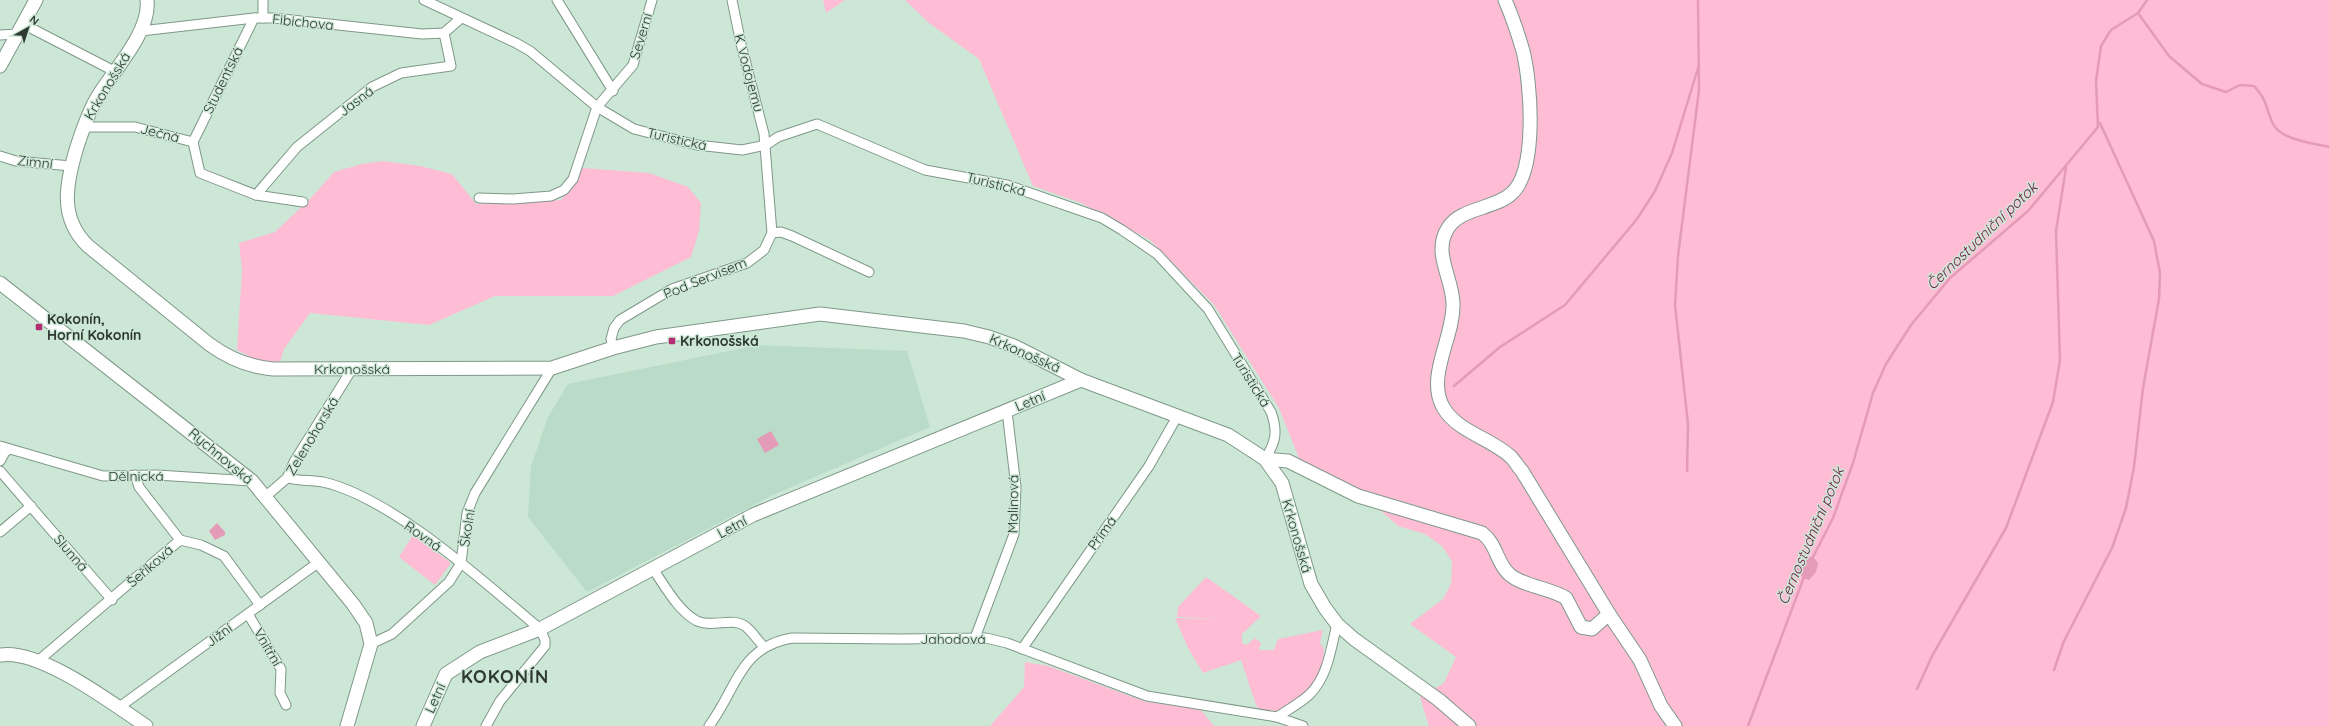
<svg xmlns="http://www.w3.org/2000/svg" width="2329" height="726" viewBox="0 0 2329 726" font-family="Quicksand,sans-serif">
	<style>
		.built { fill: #badbc7 }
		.green { fill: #febcd5 }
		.water { fill: #e39bb7 }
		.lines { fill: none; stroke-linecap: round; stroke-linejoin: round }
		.stream { stroke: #e39bb7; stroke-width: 2.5 }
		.street-casing { stroke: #7f9888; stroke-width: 11 }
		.secondary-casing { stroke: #7f9888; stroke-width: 15 }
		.street { stroke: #fff; stroke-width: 9 }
		.secondary { stroke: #fff; stroke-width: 13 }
		.poi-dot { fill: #b32d72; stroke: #cde7d6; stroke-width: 1.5 }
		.labels { text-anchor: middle; stroke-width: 3; stroke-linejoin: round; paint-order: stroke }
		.street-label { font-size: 14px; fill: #2e3932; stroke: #cde7d6 }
		.poi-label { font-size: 14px; font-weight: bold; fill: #2e3932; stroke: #cde7d6; text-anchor: start }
		.water-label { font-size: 15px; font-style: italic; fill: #6e1b45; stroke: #cde7d6 }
		.district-label { font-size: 18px; font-weight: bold; letter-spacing: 1px; fill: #2e3932; stroke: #cde7d6 }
	</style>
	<rect width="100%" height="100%" fill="#cde7d6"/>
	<!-- built -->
	<polygon class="built" points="758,345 907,351 930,427 773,495 587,592 528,517 531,466 548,417 568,384"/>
	<!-- green -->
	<g class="green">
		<polygon points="823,0 845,0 826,13"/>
		<polygon points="905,0 2329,0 2329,726 1429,726 1420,697 1444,683 1456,657 1410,624 1443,599 1451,584 1452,561 1442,546 1425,534 1398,526 1361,493 1300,461 1279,408 1214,305 1150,240 1081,203 1033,186 979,59 929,23"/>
		<polygon points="383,161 420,166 452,174 476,204 561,200 582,168 649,173 688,187 701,203 699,231 691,257 613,296 495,296 429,325 310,313 284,349 280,362 258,361 237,350 242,270 239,243 275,232 311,198 334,172 362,164"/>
		<polygon points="413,535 451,563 435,585 399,557"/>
		<polygon points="1206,577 1261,616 1242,634 1242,643 1247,645 1255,638 1261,643 1259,650 1274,650 1278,639 1323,630 1320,643 1324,649 1323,667 1312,687 1284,708 1277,711 1260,710 1256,705 1241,660 1203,673 1188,648 1175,618 1226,619 1177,617 1178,607"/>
		<polygon points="1025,662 1048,666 1146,702 1200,709 1214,726 990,726 1024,687"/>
	</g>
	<!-- water -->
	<g class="water">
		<polygon points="771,431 779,445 765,453 757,439"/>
		<polygon points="217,523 225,532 225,535 215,540 209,531"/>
		<polygon points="1813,557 1818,563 1816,572 1809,580 1803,578 1797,569 1798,562 1803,558"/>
	</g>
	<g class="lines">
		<!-- stream -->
		<g class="stream">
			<path d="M2138 13 2169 56 2202 84 2226 92 2240 85 2254 86C2267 99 2266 109 2273 124 2281 140 2313 143 2329 147"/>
			<polyline points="1454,386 1500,347 1565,305 1637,219 1655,191 1672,153 1699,65"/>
			<polyline points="1687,471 1688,424 1675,305 1678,256 1699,90 1698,0"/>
			<polyline points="1812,559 1833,518 1853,463 1873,393 1886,364 1911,325 1950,278 2028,211 2098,127 2096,81 2101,46 2111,30 2138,13 2147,0"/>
			<polyline points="2054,670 2064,641 2112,548 2126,508 2134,467 2143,388 2159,299 2160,273 2154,241 2100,123"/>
			<polyline points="1917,689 1932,656 2006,528 2053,402 2060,360 2056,231 2066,168"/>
			<polyline points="1748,726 1804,577"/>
		</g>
		<!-- street casing -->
		<g class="street-casing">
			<g id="street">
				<polyline points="263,0 263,18"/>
				<path d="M424 0 516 43 530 51 597 107 634 129 697 145 742 150 766 145 778 137 817 124 925 170 1007 185 1102 218 1122 230 1157 254 1208 309 1271 412C1278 431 1276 442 1265 459"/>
				<polyline points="557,0 613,91"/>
				<polyline points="23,24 114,71"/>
				<polyline points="141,31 254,18 273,18 422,34 444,33 460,19"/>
				<polyline points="0,35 18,34"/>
				<polyline points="83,127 135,127 193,142"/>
				<polyline points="193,142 200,173 256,195 303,202"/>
				<polyline points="193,142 254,18"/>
				<polyline points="0,156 16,161 71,166"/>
				<polyline points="256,195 297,147 372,87 401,73 451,66 444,33"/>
				<polyline points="479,198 513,199 551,196 564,190 573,179 597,107 633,65 652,0"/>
				<polyline points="772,233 781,232 792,236 869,272"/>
				<polyline points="613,348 611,339 614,328 620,320 672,289 747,263 764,250 772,233 764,134 741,44 732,0"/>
				<polyline points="0,446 103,476 157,475 252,481"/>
				<polyline points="0,461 5,452 10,449"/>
				<polyline points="0,471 112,600"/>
				<polyline points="135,475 139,487 180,540"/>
				<path d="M287 478C298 481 311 480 323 482 393 498 485 583 540 629L545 640V646L500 701 486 726"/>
				<polyline points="265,497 287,478 294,462 352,369"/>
				<polyline points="0,532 31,506"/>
				<path d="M653 569C665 586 678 611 697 621 713 628 732 617 745 626 752 631 758 641 764 647"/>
				<polyline points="248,614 281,669 280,693 286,705"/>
				<polyline points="975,638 1014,534 1016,487 1007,411"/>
				<polyline points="371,644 392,634 449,582 461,563 467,513 475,493 552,368"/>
				<polyline points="1022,649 1149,466 1178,415"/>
				<polyline points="38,661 180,540 201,545 224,556 260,605"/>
				<polyline points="118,708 319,562"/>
				<path d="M1277 717C1287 710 1301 703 1310 694 1328 676 1331 648 1337 624"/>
				<path d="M709 726C737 689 739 647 792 638L901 639 986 638 1007 643 1147 696 1277 717 1303 726"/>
			</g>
		</g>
		<!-- secondary casing -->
		<g class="secondary-casing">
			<g id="secondary">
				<path d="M147 0C151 31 114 70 98 96 88 113 82 131 76 150 66 184 59 218 88 246L209 344C228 358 249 367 273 369L552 368 613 348 656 337 820 314 964 331 989 337 1014 346 1081 380 1228 435 1265 459 1282 483 1311 584 1325 608 1337 624 1354 639 1439 700 1469 726"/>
				<path d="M1505 0C1512 16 1518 34 1523 51 1531 83 1538 171 1511 194 1494 209 1460 208 1448 228 1432 253 1453 278 1453 304 1454 337 1426 376 1443 407 1457 432 1491 438 1511 457 1515 461 1518 467 1522 471L1609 614 1640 660 1661 706 1675 726"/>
				<polyline points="0,66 36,0"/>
				<polyline points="0,283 252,481 353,604 366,623 371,644 347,726"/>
				<path d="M1265 459 1288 461 1358 496 1482 533C1497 544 1496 562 1509 574 1522 586 1550 588 1566 598L1581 627 1592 629 1609 614"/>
				<path d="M0 655C40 648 113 704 146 726"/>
				<polyline points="423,726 446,674 480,652 540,629 753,515 1081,380"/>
			</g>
		</g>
		<!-- street -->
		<use href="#street" class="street"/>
		<!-- secondary -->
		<use href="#secondary" class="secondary"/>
	</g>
	<!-- markers -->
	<g class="poi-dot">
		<rect x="35" y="323" width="8" height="8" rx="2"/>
		<rect x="668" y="337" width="8" height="8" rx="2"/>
	</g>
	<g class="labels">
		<!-- street labels -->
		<g class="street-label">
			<text transform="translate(303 22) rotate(6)" y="5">Fibichova</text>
			<text transform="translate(641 36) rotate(-73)" y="5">Severní</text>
			<text transform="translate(749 73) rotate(75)" y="5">K Vodojemu</text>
			<text transform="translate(223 80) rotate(-64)" y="5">Studentská</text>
			<text transform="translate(107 86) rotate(-59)" y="5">Krkonošská</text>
			<text transform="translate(356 101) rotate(-37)" y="5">Jasná</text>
			<text transform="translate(160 133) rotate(14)" y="5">Ječná</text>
			<text transform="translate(677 139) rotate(13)" y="5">Turistická</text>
			<text transform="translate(35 162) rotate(6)" y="5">Zimní</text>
			<text transform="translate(996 184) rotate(14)" y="5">Turistická</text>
			<text transform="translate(705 278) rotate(-22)" y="5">Pod Servisem</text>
			<text transform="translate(1025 353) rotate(24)" y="5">Krkonošská</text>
			<text x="352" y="374">Krkonošská</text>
			<text transform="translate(1251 380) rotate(58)" y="5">Turistická</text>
			<text transform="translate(1030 401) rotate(-23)" y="5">Letní</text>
			<text transform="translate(312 436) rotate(-59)" y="5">Zelenohorská</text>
			<text transform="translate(221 456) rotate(40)" y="5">Rychnovská</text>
			<text x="136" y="481">Dělnická</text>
			<text transform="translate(1013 504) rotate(-89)" y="5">Malinová</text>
			<text transform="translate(732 527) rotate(-28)" y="5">Letní</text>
			<text transform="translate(467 528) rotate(-81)" y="5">Školní</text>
			<text transform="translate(1102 533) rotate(-54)" y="5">Přímá</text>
			<text transform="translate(423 536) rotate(35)" y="5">Rovná</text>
			<text transform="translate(1297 536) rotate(74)" y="5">Krkonošská</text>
			<text transform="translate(71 553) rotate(49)" y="5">Slunná</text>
			<text transform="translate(150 566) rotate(-41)" y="5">Šeříková</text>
			<text transform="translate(219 635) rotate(-36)" y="5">Jižní</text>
			<text x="953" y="644">Jahodová</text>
			<text transform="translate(268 647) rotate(60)" y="5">Vnitřní</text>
			<text transform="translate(435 698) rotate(-66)" y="5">Letní</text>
		</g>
		<!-- poi labels -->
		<g class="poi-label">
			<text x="47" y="324">Kokonín,<tspan x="47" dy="16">Horní Kokonín</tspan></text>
			<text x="680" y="346">Krkonošská</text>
		</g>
		<!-- water labels -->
		<g class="water-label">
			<text transform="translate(1982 236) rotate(-44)" y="5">Černostudniční potok</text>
			<text transform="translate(1811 536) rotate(-67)" y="5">Černostudniční potok</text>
		</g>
		<!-- district labels -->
		<g class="district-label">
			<text x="505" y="683">KOKONÍN</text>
		</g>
	</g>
	<!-- north arrow -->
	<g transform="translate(28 28) rotate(39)" stroke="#cde7d6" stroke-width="3" paint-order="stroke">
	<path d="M0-3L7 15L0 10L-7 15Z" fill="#2e3932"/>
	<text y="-6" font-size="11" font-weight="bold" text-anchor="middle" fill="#2e3932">N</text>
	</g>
</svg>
